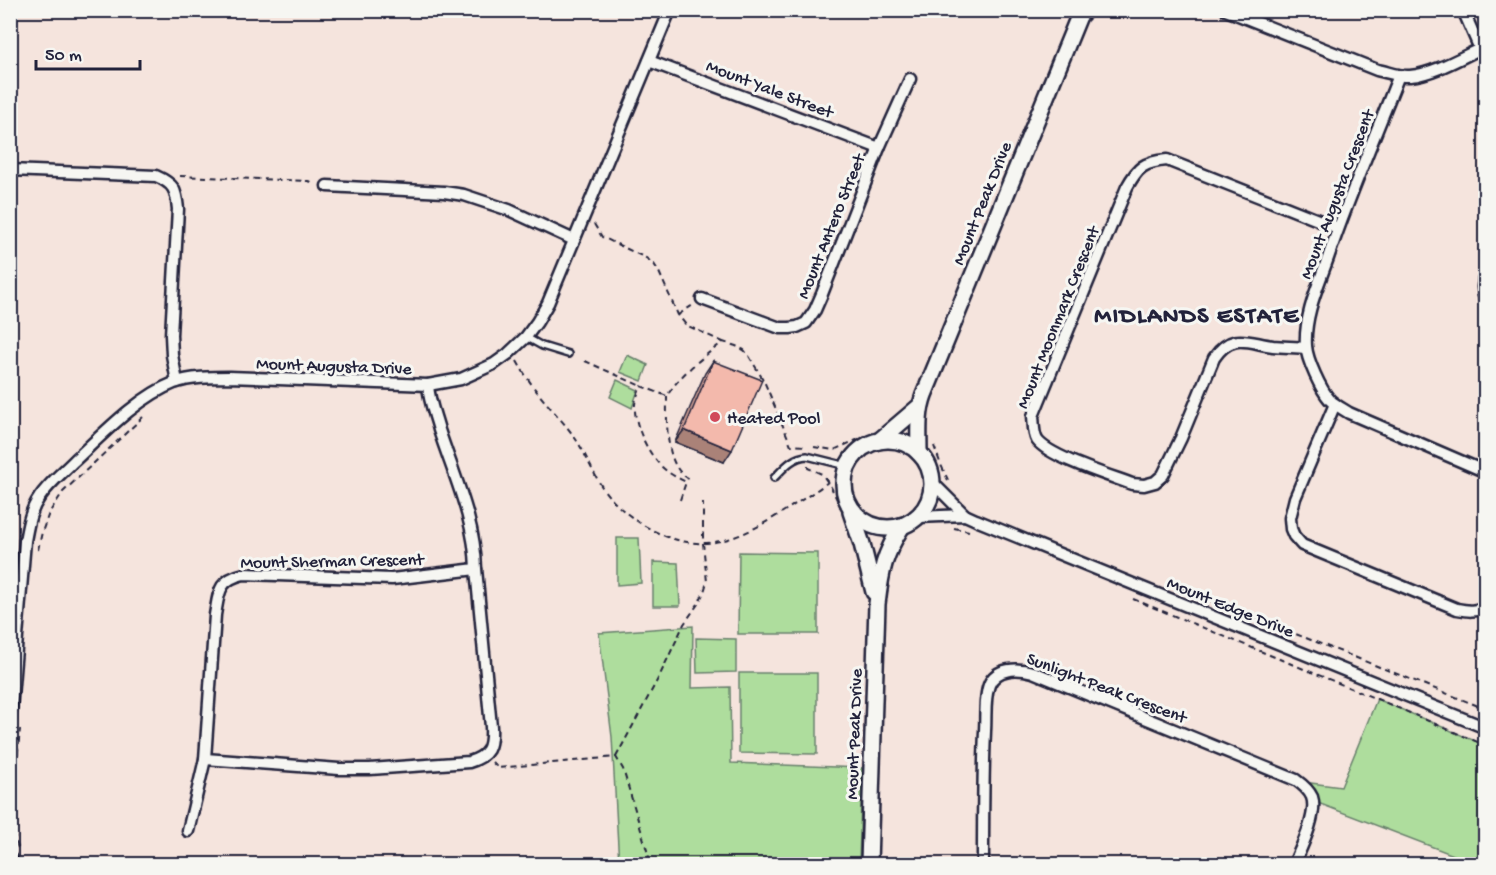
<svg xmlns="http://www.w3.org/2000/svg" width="1496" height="875" viewBox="0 0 1496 875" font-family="'Gochi Hand',sans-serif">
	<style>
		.green { fill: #aedd9d; stroke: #68806c; stroke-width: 1.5 }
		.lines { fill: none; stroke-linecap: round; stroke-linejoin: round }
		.lane-casing { stroke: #22223b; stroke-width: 10 }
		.street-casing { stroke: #22223b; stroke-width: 15 }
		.secondary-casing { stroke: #22223b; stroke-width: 20 }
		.path { stroke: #22223b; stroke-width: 2; stroke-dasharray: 6 4.5; stroke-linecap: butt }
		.lane { stroke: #f6f6f2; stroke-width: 5 }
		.street { stroke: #f6f6f2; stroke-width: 10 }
		.secondary { stroke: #f6f6f2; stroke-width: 15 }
		.wall { fill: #d19f94; stroke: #22223b; stroke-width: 1.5 }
		.shaded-wall { fill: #aa8278; stroke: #22223b; stroke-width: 1.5 }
		.building { fill: #f3b9ac; stroke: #22223b; stroke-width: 1.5 }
		.poi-dot { fill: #d1495b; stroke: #f6f6f2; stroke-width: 2 }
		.labels { text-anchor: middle; stroke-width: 6; stroke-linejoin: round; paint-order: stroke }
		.street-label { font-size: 18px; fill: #22223b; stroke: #f6f6f2 }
		.poi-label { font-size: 18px; fill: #22223b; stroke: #f6f6f2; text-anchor: start }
		.district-label { font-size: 24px; font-weight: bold; letter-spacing: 1.5px; fill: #22223b; stroke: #f6f6f2 }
	</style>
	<rect width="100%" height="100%" fill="#f5e4dd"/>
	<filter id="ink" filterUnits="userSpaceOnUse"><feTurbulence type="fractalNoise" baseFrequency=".0167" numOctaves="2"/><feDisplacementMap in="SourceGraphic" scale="12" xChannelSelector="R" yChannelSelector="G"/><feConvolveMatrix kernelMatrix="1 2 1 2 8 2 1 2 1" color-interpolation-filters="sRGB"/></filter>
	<g filter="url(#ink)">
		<!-- green -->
		<g class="green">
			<polygon points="627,355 648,365 642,381 620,372"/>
			<polygon points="617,380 638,390 632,408 610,397"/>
			<polygon points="617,538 639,538 641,583 617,585"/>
			<polygon points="739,552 818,553 818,634 738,634"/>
			<polygon points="653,562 678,563 680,606 653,606"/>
			<polygon points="693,626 692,688 730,687 731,763 862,768 859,864 619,864 612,737 599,633"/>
			<polygon points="696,638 736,639 736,672 697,673"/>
			<polygon points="739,673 817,673 817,754 739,753"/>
			<polygon points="1377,699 1480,743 1486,750 1485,864 1477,864 1310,800 1303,782 1341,787"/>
		</g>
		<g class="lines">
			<!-- lane casing -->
			<g class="lane-casing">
				<g id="lane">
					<polyline points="526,337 542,346 568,354"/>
					<path d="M774 478C784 468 792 457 807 456L847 466"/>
				</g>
			</g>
			<!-- street casing -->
			<g class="street-casing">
				<g id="street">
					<path d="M1226 10 1377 70C1388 72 1399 77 1410 76 1434 74 1464 56 1486 46"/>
					<polyline points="1463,10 1480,49"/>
					<polyline points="649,61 879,148"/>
					<path d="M1399 75C1375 136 1349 196 1328 258 1318 286 1304 316 1306 346 1307 360 1321 390 1330 400 1335 405 1343 409 1349 413L1486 472"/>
					<path d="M10 170 156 176C174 184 176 189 178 209L171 335 172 355 177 382"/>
					<polyline points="327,186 444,192 464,195 509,210 574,240"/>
					<path d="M1486 272C1482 282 1482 292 1486 303"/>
					<polyline points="702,299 780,328 790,328 797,327 806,323 815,310 822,294 879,148 910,79"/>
					<path d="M1306 348C1295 347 1284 347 1273 346 1249 343 1232 331 1214 358L1181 438 1163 475 1155 482 1144 485 1132 484C1111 476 1049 457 1037 440 1033 433 1034 424 1033 416L1127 187C1138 167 1144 162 1167 160L1338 228"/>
					<path d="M1335 404 1295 498 1290 518 1291 529 1294 536 1302 545 1457 609C1467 611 1476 612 1486 607"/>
					<polyline points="932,482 965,515 976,520 1486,728"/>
					<polyline points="918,517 965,515"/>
					<path d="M10 721 25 541C28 525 30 511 39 498 48 484 62 473 74 461 102 435 138 397 174 383 191 377 211 377 229 377L428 385 461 379 494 364 508 354 526 337 537 322 548 303 670 10"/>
					<path d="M205 759 339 769H370L469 762C489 756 492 747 491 727L476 569C475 520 454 476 439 430 435 415 429 401 428 385"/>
					<path d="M188 831 205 759 215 615C219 592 218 580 244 574L392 579 476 569"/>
					<polyline points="10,858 14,864"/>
					<path d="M983 864C983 820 983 775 985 731 986 717 984 698 989 685 996 667 1018 668 1033 672L1296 780C1303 785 1309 790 1312 797 1318 814 1301 848 1294 864"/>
				</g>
			</g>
			<!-- secondary casing -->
			<g class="secondary-casing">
				<g id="secondary">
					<circle cx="888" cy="484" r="44"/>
					<polyline points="879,441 920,406"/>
					<path d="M919 453C919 433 917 414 924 395L1079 16 1085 10"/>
					<polyline points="851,512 862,544 874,592"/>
					<path d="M869 864 877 604C881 570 884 555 902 526"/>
				</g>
			</g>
			<!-- path -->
			<g class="path">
				<polyline points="180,176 308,181 315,183"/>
				<polyline points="594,224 602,237 646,258 654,264 659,272 678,315 686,325 723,342"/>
				<polyline points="678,315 693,305"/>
				<path d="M517 361C526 377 537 393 549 406 558 417 567 426 575 438 586 454 593 474 604 490 615 505 630 517 645 526 696 556 732 543 778 515 795 504 812 494 828 482"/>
				<polyline points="585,361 641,386"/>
				<path d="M667 396C667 419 664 466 688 478L686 482"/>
				<polyline points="934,446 941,465 948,480"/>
				<polyline points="814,447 834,450 865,436"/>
				<polyline points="808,466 808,468 822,474 831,487 839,504"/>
				<path d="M680 500 686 482C678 478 669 474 662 467 648 454 633 423 635 404 636 397 639 392 641 386L667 396C681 373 702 358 723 342L736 346 744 350 749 356 764 381 791 445 805 446"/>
				<polyline points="954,528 969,531"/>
				<polyline points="38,550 42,532 49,513 63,492 143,417"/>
				<polyline points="1179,588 1486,709"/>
				<polyline points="1133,599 1377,699 1480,743 1486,750"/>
				<polyline points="616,757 660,675 684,624 698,604 704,592 707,582 703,543 703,503"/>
				<polyline points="492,762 498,768 616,757 623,769 651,864"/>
				<polyline points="18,848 14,834 12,817 20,729"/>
			</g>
			<!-- lane -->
			<use href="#lane" class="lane"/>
			<!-- street -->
			<use href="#street" class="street"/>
			<!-- secondary -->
			<use href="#secondary" class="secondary"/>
		</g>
		<!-- wall -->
		<polygon class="wall" points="713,361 724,462 675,442 705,373"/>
		<!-- shaded-wall -->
		<polygon class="shaded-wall" points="684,430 732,450 724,462 675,442"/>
		<!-- building -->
		<polygon class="building" points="713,361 762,380 732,450 684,430"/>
	</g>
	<!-- markers -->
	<circle class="poi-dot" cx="715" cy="417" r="6"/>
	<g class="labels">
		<!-- street labels -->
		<g class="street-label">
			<text transform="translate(770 88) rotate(21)" y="6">Mount Yale Street</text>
			<text transform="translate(1336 194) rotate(-69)" y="6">Mount Augusta Crescent</text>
			<text transform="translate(981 203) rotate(-68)" y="6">Mount Peak Drive</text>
			<text transform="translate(830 226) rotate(-68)" y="6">Mount Antero Street</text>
			<text transform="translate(1057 317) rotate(-68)" y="6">Mount Moonmark Crescent</text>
			<text transform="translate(334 365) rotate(2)" y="6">Mount Augusta Drive</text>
			<text transform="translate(332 560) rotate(-1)" y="6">Mount Sherman Crescent</text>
			<text transform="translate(1231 606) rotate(22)" y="6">Mount Edge Drive</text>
			<text transform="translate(1107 687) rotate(21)" y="6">Sunlight Peak Crescent</text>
			<text transform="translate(853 734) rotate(-88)" y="6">Mount Peak Drive</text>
		</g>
		<!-- poi labels -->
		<g class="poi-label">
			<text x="727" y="423">Heated Pool</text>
		</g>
		<!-- district labels -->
		<g class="district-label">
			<text x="1197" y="322">MIDLANDS ESTATE</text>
		</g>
	</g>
	<!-- margin -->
	<rect width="1496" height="875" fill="none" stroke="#f6f6f2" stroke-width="36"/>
	<rect x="18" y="18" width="1460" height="839" fill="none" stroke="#22223b" stroke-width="2" filter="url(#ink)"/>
	<!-- scale -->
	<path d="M36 60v9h104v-9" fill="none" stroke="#22223b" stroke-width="3"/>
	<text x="45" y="60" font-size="18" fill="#22223b" stroke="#f6f6f2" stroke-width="4.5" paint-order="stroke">50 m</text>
</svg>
